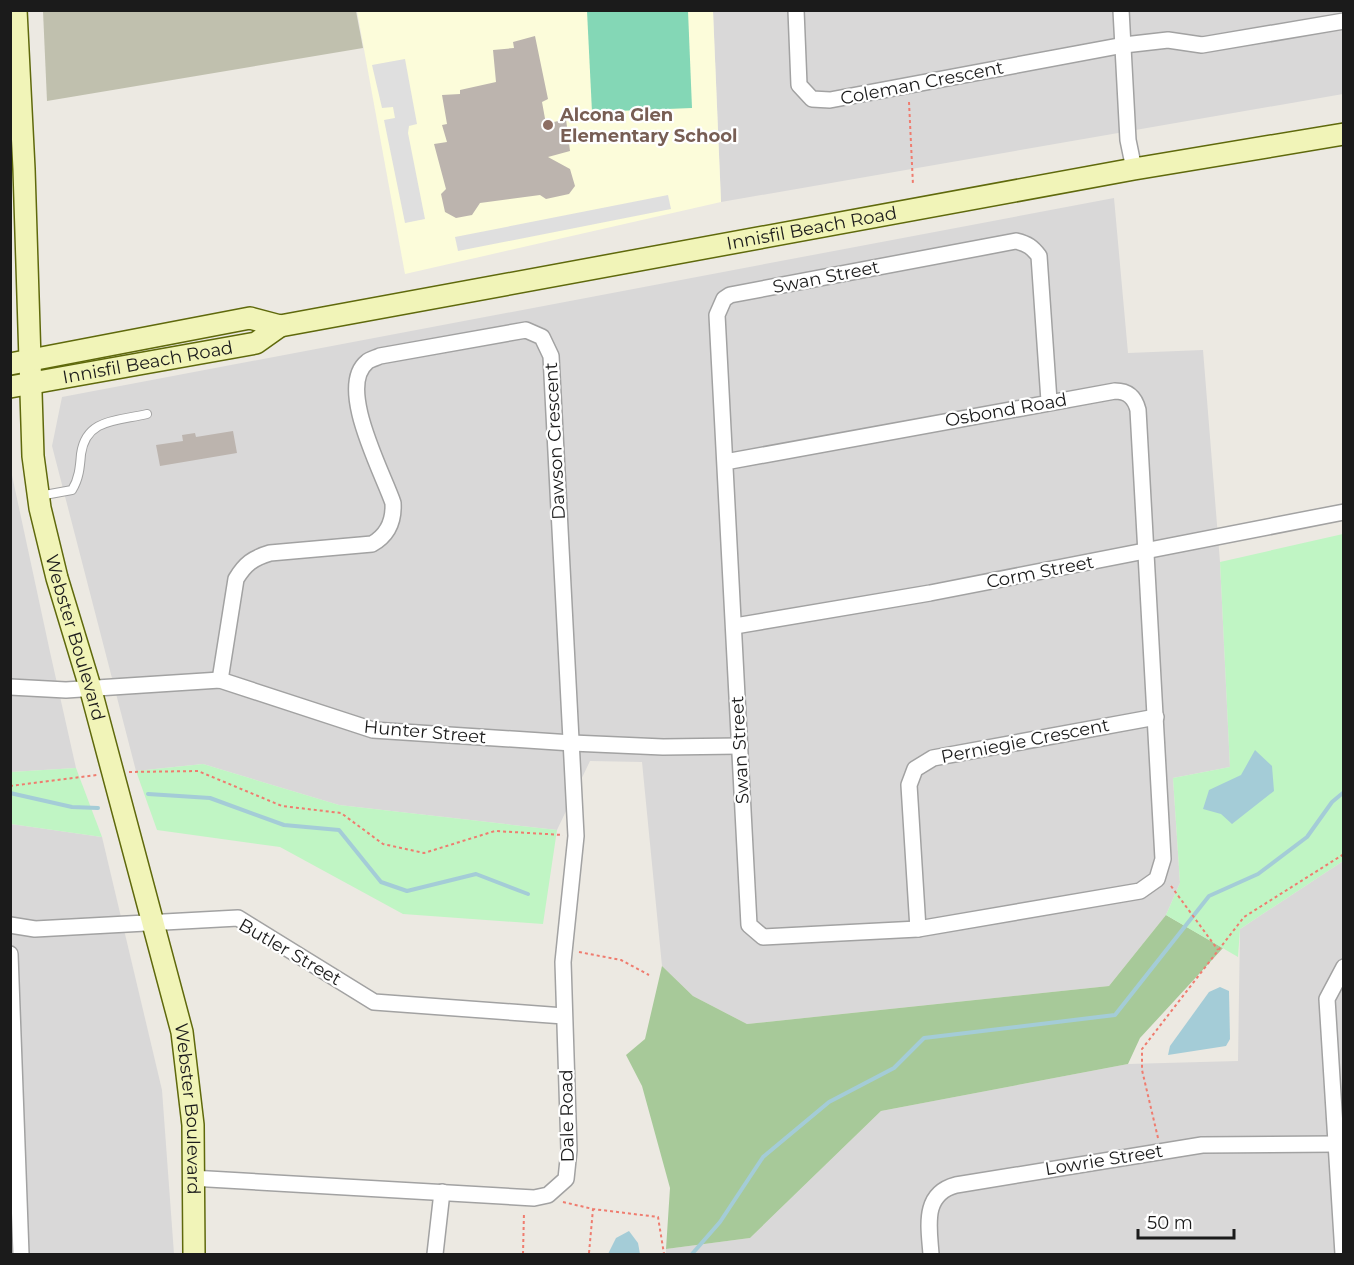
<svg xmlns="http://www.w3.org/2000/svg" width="1354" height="1265" viewBox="0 0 1354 1265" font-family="Montserrat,sans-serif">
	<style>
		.residential { fill: #d9d8d8 }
		.education { fill: #fcfcda }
		.construction { fill: #c0c0ae }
		.forest { fill: #a7c999 }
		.park { fill: #c0f5c4 }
		.pitch { fill: #84d7b6 }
		.parking { fill: #dfdfdf }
		.water { fill: #a4ccd7 }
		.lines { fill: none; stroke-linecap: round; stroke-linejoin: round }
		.stream { stroke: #a4ccd7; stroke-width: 4 }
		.building { fill: #bcb4ae }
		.lane-casing { stroke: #a2a2a2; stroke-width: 10 }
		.street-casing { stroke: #a2a2a2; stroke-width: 18 }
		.secondary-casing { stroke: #5f690c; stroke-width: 24 }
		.path { stroke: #ef7c6f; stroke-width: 2; stroke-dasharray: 3 3; stroke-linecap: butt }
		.lane { stroke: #fff; stroke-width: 8 }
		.street { stroke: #fff; stroke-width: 15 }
		.secondary { stroke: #f1f4b8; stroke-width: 21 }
		.education-dot { fill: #8d6e63; stroke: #fff; stroke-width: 2 }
		.labels { text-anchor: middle; stroke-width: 4.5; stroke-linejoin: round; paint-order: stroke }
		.street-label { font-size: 18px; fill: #1b1b1b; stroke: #fff }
		.education-label { font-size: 18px; font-weight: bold; fill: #785e54; stroke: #fff; text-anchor: start }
	</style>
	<rect width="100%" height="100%" fill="#ece9e2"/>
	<!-- residential -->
	<g class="residential">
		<polygon points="713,11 1343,11 1343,94 721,202"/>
		<polygon points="1114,198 1128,353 1203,350 1220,562 1230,767 1173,778 1180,883 1166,915 1109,986 747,1024 693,996 662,966 642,762 590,761 557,830 339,805 203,764 136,771 52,446 62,397"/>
		<polygon points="10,466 50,652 76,768 11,772"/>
		<polygon points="11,824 102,837 162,1090 174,1254 11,1254"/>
		<polygon points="1343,861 1343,1254 666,1254 666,1249 750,1238 881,1111 1128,1064 1238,1061 1240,929"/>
	</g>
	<!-- education -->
	<polygon class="education" points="357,11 713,11 721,202 405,274"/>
	<!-- construction -->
	<polygon class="construction" points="43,11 356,11 363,48 47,101"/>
	<!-- forest -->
	<polygon class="forest" points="1166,915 1223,948 1140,1038 1128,1064 881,1111 750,1238 666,1249 670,1188 642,1086 626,1055 645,1039 662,966 693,996 747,1024 1109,986"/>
	<!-- park -->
	<g class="park">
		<polygon points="1343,534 1343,861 1240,929 1238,957 1166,915 1180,883 1173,778 1230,767 1220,562"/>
		<polygon points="203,764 339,805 557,830 543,924 403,914 280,847 157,830 136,771"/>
		<polygon points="76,768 102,837 11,824 11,772"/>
	</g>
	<!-- pitch -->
	<polygon class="pitch" points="587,11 688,11 692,108 592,112"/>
	<!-- parking -->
	<g class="parking">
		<polygon points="405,59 417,124 409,126 408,133 425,219 405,223 384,120 395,118 393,107 382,108 372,65"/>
		<polygon points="668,195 671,209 458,251 455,237"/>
	</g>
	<!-- water -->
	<g class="water">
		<polygon points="1255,750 1272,766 1274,791 1232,824 1221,814 1203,809 1209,790 1241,775"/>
		<polygon points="1220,987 1229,991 1230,1039 1226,1046 1168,1055 1170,1046 1209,992"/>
		<polygon points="629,1231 638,1243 640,1254 608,1254 616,1238"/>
	</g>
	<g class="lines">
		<!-- stream -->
		<g class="stream">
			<polyline points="10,793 72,807 98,808"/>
			<polyline points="148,794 210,798 284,825 339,830 381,882 407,891 476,874 528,894"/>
			<polyline points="692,1254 720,1222 763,1157 829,1102 894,1068 924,1038 1115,1015 1209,896 1258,874 1307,837 1332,802 1344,792"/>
		</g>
	</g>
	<!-- building -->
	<g class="building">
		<polygon points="535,36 548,99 542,102 546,124 566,119 570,151 548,157 570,169 575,186 569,194 546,199 540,195 480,203 472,215 456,218 445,212 441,194 446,189 434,144 447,142 442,125 447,124 442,95 460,94 460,90 496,82 493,50 514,48 513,42"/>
		<polygon points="233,431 237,453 160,466 156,445 183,441 182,435 195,433 196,437"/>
	</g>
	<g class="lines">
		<!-- lane casing -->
		<g class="lane-casing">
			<path id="lane" d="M39 496 72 490C79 479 80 467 81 454 86 418 118 421 147 414"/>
		</g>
		<!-- street casing -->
		<g class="street-casing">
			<g id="street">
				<polyline points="796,10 799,85 812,99 830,100 1124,45 1168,40 1202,45 1344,21"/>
				<polyline points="1121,10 1128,140 1134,169"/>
				<path d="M725 462 1115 391C1128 391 1135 398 1138 410L1163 859 1157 879 1140 891 918 929 763 937 749 925C739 722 727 519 717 315L724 299 730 295 1016 241C1028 244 1032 247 1039 256L1049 401"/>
				<polyline points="735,626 930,593 1344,512"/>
				<polyline points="10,687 66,690 220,680 373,730 572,743 663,747 740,746"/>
				<polyline points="10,925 35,929 238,918 374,1002 564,1016"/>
				<polyline points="918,929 909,785 915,769 933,758 1156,717"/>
				<polyline points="10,954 21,1254"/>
				<path d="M191 1178 534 1198 548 1195 566 1179 569 1150 563 962 576 836 551 356 542 337 526 330 380 356C376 358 370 359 367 362 336 387 383 473 393 503 394 521 388 535 372 544L270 553C253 558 245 564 236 579L220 680"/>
				<polyline points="435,1254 442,1192"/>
				<path d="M931 1254C929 1227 922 1194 956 1185L1202 1145 1337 1144"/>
				<polyline points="1343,1254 1327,999 1344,967"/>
			</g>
		</g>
		<!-- secondary casing -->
		<g class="secondary-casing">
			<g id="secondary">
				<path id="s1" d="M16 10 24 169 33 456 40 508 57 578 90 687 182 1032 193 1125 194 1254"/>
				<path id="s2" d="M10 364 250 318 280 326 1134 169 1344 134"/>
				<path id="s3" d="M10 387 256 343 280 326"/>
			</g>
		</g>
		<!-- path -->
		<g class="path">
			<polyline points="909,102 913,185"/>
			<polyline points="129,772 198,771 282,806 341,813 383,844 424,853 495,831 563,835"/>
			<polyline points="10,786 97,775"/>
			<polyline points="1171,886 1218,950"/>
			<polyline points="579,952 621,960 649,975"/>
			<polyline points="1158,1138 1142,1070 1142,1049 1244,917 1344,854"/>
			<polyline points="563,1202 593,1209 658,1217 664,1254"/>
			<polyline points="589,1253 593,1209"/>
			<polyline points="523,1254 524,1212"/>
		</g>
		<!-- lane -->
		<use href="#lane" class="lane"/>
		<!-- street -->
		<use href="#street" class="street"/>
		<!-- secondary -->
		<use href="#secondary" class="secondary"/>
	</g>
	<!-- markers -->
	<circle class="education-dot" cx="548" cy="125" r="6"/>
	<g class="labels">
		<!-- street labels -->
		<g class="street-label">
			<text transform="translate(922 83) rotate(-11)" y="6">Coleman Crescent</text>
			<text dy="6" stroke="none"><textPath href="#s2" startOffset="816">Innisfil Beach Road</textPath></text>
			<text transform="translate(826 277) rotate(-11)" y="6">Swan Street</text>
			<text dy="6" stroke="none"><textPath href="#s3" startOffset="140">Innisfil Beach Road</textPath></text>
			<text transform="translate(1006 410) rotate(-10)" y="6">Osbond Road</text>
			<text transform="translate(555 441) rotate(-93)" y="6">Dawson Crescent</text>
			<text transform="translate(1040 572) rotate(-11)" y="6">Corm Street</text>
			<text dy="6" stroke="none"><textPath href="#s1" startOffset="633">Webster Boulevard</textPath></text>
			<text transform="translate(425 732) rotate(5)" y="6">Hunter Street</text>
			<text transform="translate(1025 741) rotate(-11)" y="6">Perniegie Crescent</text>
			<text transform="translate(740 750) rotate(-93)" y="6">Swan Street</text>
			<text transform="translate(290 952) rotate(30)" y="6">Butler Street</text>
			<text dy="6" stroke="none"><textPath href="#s1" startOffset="1119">Webster Boulevard</textPath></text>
			<text transform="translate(567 1116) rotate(-91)" y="6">Dale Road</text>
			<text transform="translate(1104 1160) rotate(-9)" y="6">Lowrie Street</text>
		</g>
		<!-- education labels -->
		<g class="education-label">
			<text x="560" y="121">Alcona Glen<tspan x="560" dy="21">Elementary School</tspan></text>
		</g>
	</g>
	<!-- border -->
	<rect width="1354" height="1265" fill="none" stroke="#1b1b1b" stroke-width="24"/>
	<!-- scale -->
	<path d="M1138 1229v9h96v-9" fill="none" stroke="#1b1b1b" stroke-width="3"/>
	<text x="1147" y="1229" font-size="18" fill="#1b1b1b" stroke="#ffffff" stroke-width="4.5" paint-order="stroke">50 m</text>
</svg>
